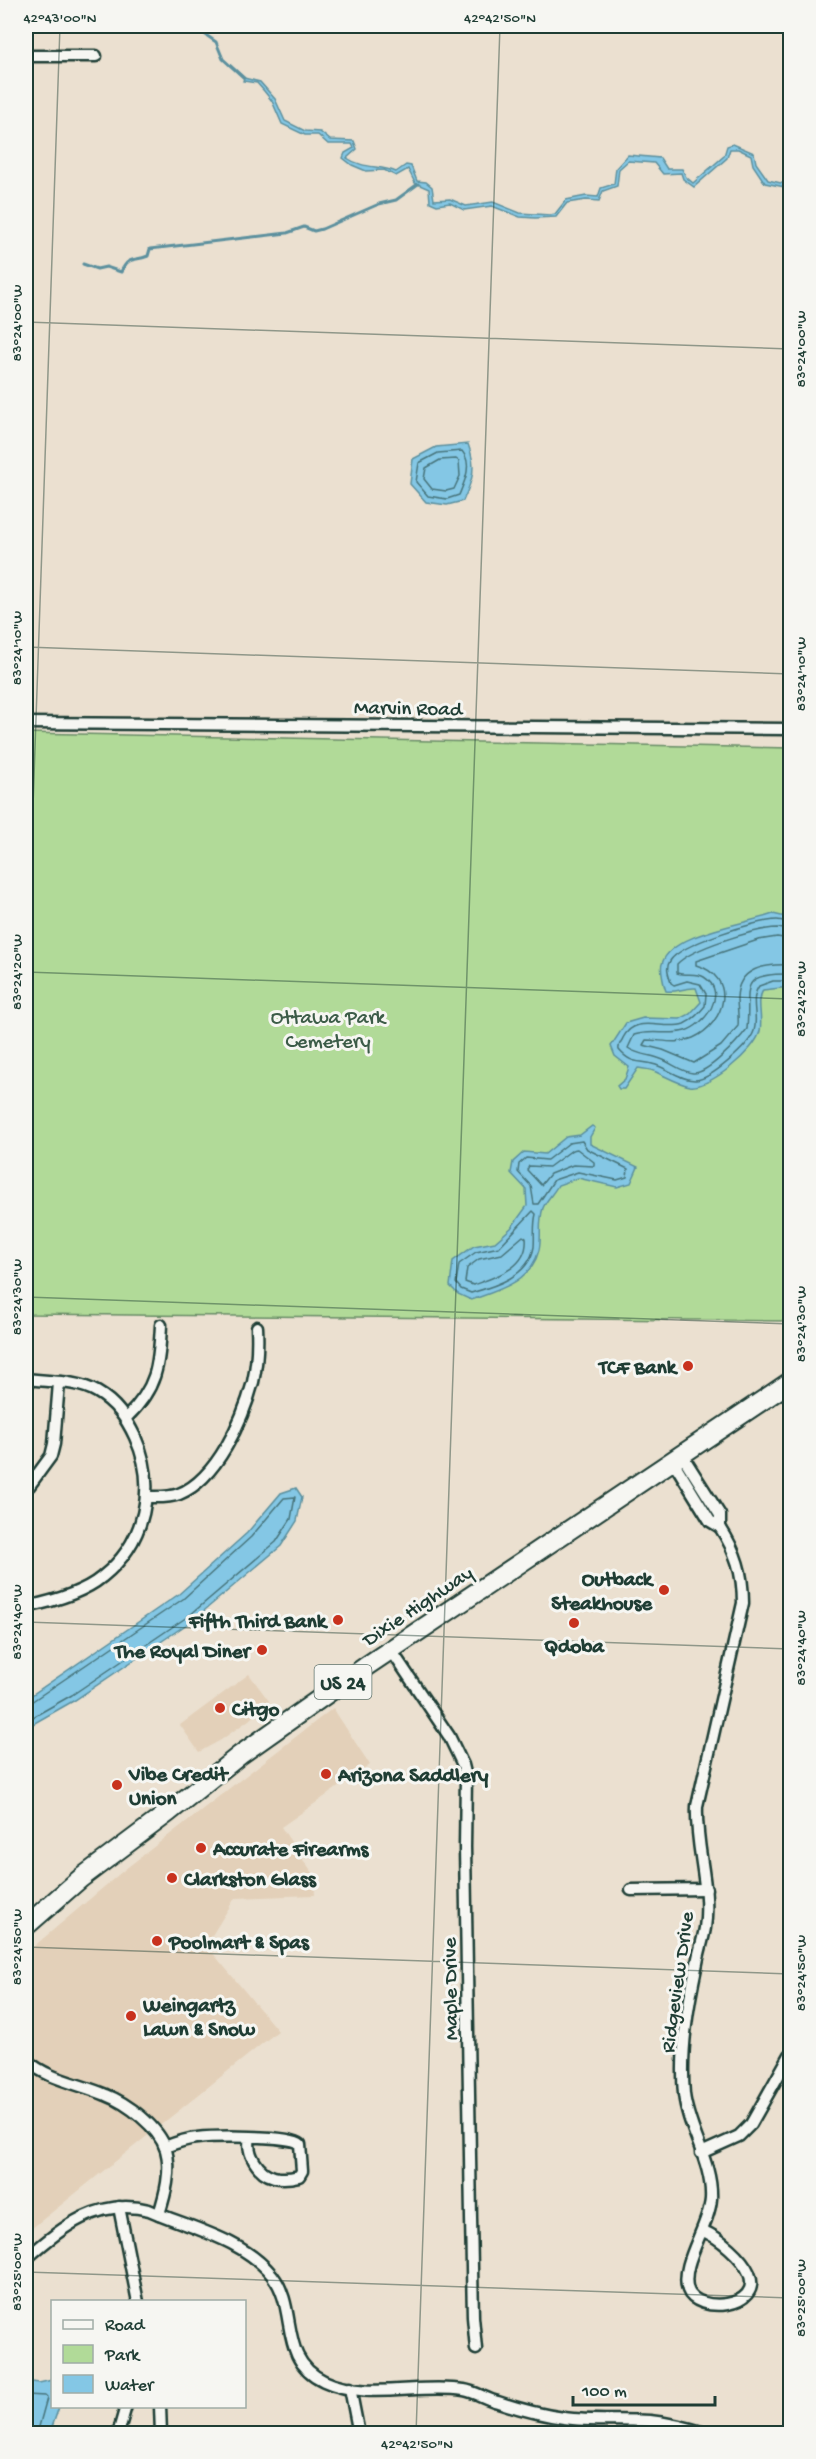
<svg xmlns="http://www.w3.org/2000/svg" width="816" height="2459" viewBox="0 0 816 2459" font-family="'Gochi Hand',sans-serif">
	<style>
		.built { fill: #e3d0b9 }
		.green { fill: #b1da98; stroke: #688c66; stroke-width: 1.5 }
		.water { fill: #84c7e5; stroke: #5c909e; stroke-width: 1.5 }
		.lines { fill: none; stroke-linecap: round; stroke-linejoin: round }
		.shore { stroke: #47747b; stroke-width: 1.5 }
		.stream { stroke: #5c909e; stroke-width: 3 }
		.street-casing { stroke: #1f3d34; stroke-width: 15 }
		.primary-casing { stroke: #1f3d34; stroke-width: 22 }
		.street { stroke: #f6f6f2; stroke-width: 10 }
		.primary { stroke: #f6f6f2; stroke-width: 18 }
		.ticks { fill: none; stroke: #1f3d34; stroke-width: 1.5; stroke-opacity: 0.45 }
		.poi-dot { fill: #c8321e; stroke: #f6f6f2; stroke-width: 2 }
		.labels { text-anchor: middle; stroke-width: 6; stroke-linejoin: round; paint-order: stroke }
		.shield { fill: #f6f6f2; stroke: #60746d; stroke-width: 1.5 }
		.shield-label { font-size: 20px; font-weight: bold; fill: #1f3d34 }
		.street-label { font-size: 21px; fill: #1f3d34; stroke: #f6f6f2 }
		.park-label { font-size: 21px; fill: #3c5c48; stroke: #f6f6f2 }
		.poi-label { font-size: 21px; font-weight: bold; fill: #1f3d34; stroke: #f6f6f2; text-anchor: start }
		.neatline { fill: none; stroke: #1f3d34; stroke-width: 2 }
		.ticks-label { font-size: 15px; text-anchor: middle; fill: #1f3d34 }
	</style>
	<rect width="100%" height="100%" fill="#ebe0d0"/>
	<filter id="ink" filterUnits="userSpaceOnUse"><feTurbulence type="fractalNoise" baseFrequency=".0167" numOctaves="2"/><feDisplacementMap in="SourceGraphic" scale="12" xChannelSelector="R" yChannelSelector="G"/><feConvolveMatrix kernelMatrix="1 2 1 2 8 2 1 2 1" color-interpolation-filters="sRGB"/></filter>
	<g filter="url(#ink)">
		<!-- built -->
		<g class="built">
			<polygon points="249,1674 269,1701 249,1720 221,1740 199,1752 180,1725"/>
			<polygon points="333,1708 370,1765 281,1827 314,1876 315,1895 235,1898 206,1945 278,2031 26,2233 26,1953 124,1870"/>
		</g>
		<!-- green -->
		<polygon class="green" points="26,733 790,748 790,1321 26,1314"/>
		<!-- water -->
		<g class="water">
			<path d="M244 78 260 82 275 99 285 121 305 131 320 132 330 140 354 141 357 149 347 158C363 169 380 165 396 172L406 165 411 166 417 181 426 182 432 187 434 200 450 199 466 206 493 202 520 213 550 215 555 214 566 200 586 196 598 197 601 188 614 184 616 168 628 155 660 158 667 169H682L686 177 693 183 724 156 727 146 733 144 754 153 756 163 768 180 790 185V188L765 183 753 165 751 155 738 149H730L727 158 694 187 683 179 681 173 663 174 654 163 628 161 619 169 617 186 603 191 599 201 586 200 567 203 556 217 535 218 520 217 492 206 464 210 450 203 437 205 430 202 429 189 415 183 408 169 396 176 384 170 366 171 352 165 343 158 345 153 354 148 352 144H328L318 135H305L282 124 272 101 264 91 257 83 243 81Z"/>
			<path d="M468 444C477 468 473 479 463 501L447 505 426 502 410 484 413 459 436 447Z"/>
			<path d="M773 914 790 918V987L763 990C756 1002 763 1017 760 1031 756 1050 709 1089 690 1086 679 1084 667 1077 656 1072 651 1069 644 1069 638 1068L624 1089H619L617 1086 625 1079 629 1067 615 1056 611 1046 626 1023 643 1018 680 1019 690 1014 701 1002 696 988C685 987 676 993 666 991 664 986 660 969 662 964 670 933 747 924 773 914Z"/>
			<path d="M592 1126 595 1128 590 1137V1144L638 1167 631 1183 617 1187 578 1178 558 1185C554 1193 546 1200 543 1208 538 1223 542 1238 539 1250 531 1282 499 1290 471 1300L458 1294 450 1286 453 1261 474 1246 495 1242 511 1228 527 1206 526 1189 511 1173 513 1162 524 1152 545 1154 566 1137 580 1135Z"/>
			<polygon points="296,1488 302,1497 297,1521 281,1546 193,1620 75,1700 26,1728 26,1699 179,1594 247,1533 281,1493"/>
			<polygon points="52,2380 52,2406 59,2407 50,2433 26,2433 26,2381 39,2383"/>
		</g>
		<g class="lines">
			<!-- shore -->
			<g class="shore">
				<path d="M462 451C473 464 465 481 459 495L447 499 428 496 416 482 419 463 438 453Z"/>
				<polygon points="456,459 459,461 460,476 454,489 446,491 432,489 424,479 426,468 440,460"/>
				<path d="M790 923C786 922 781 920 777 920 757 920 680 944 670 961 665 968 669 976 671 983L674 985 687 981 700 984 706 994 705 1006C699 1013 693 1020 684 1024 663 1031 636 1013 623 1038 621 1043 618 1044 619 1050 633 1066 639 1059 656 1065 668 1069 681 1080 695 1080 710 1080 749 1046 754 1031 759 1016 749 1000 759 986L773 981H790"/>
				<path d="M790 930C786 930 781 928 777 928 754 929 692 948 677 964V973C685 976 696 972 704 977 729 993 705 1025 685 1031 667 1036 653 1029 634 1035L628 1048C638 1055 647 1054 658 1058 669 1061 681 1072 693 1073 708 1074 738 1041 747 1029 751 989 736 973 790 974"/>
				<path d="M790 939 777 937 758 940 696 961V965C738 977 726 1023 693 1038 677 1045 662 1040 646 1040L643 1045 663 1050 694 1063 721 1046 738 1026C739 1017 737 1007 737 998 738 967 766 964 790 965"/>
				<polygon points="582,1141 587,1149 628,1169 627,1177 617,1180 578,1172 554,1180 538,1204 534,1204 531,1186 518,1172 519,1164 526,1158 547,1160 569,1143"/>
				<polygon points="577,1149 594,1162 594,1166 573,1165 550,1174 541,1185 527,1170 529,1166 549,1167 572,1150"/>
				<path d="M533 1211 536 1214C533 1226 535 1237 534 1247 529 1276 496 1286 471 1293L461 1289 456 1283 459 1264 476 1252 499 1247Z"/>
				<path d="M523 1236 526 1238C529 1268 495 1277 473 1285L465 1282 467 1268 479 1259 502 1254Z"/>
				<polyline points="26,1704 31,1702 183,1599 251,1537 284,1498 295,1497 291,1519 276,1542 190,1615 72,1695 26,1721"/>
				<polyline points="26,2395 45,2396 47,2398 37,2434"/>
			</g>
			<!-- stream -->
			<g class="stream">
				<polyline points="202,26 203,33 216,42 223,59 244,78"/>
				<path d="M83 264 97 269 106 267 121 272C129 255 134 262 148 256L150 249 287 233 304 227 314 231 322 229 379 204 396 200 418 184"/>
			</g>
			<!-- street casing -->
			<g class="street-casing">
				<g id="street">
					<polyline points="26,56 96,56"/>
					<polyline points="26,723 790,729"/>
					<path d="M26 1379C48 1382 77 1380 97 1392 116 1403 126 1418 135 1437 158 1487 145 1543 102 1577 83 1593 50 1602 26 1607"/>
					<path d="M126 1418C157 1388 159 1366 161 1325"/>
					<polyline points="673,1461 710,1521 720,1527 720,1515 682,1455"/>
					<polyline points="29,1486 51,1456 54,1444 59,1383"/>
					<path d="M147 1497C157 1497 169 1498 179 1494 217 1479 243 1419 253 1382 257 1364 258 1346 257 1327"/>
					<polyline points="391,1650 449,1736 463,1765 466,1777 465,1847 471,2218 473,2317 476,2349"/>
					<polyline points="631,1890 706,1889"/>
					<path d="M26 2060C49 2080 78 2083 106 2095 127 2103 159 2127 166 2150 172 2171 165 2195 159 2214"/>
					<path d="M165 2147C175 2143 185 2139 197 2138 213 2136 291 2135 300 2144L302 2171 299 2176C291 2178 282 2179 274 2177 258 2173 246 2153 250 2138"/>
					<polyline points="701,2153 739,2136 751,2124 790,2055"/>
					<polyline points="119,2207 138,2302"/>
					<path d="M703 2231C719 2237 742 2257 749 2273 764 2309 696 2314 688 2290 679 2265 709 2227 711 2199 713 2163 688 2130 684 2094 680 2051 688 2005 697 1963 699 1952 703 1940 705 1928 711 1887 695 1847 697 1806L743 1603C743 1573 736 1552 720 1527"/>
					<path d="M26 2259C60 2228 99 2197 149 2210 190 2228 243 2239 272 2275 299 2309 277 2359 324 2381 367 2401 418 2383 464 2390 476 2392 486 2399 498 2402 519 2409 542 2415 564 2418 593 2422 622 2419 650 2421 670 2423 689 2428 708 2434"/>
					<polyline points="350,2388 359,2434"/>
					<polyline points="160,2406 161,2434"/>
					<polyline points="118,2434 126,2406"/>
				</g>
			</g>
			<!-- primary casing -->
			<g class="primary-casing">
				<polyline id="primary" points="26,1926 81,1878 169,1812 240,1755 365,1667 790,1382"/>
			</g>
			<!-- street -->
			<use href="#street" class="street"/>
			<!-- primary -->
			<use href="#primary" class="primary"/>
		</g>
	</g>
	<!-- ticks -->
	<path class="ticks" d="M26 322 790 349M26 647 790 674M26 972 790 999M26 1008 60 26M26 1297 790 1324M26 1622 790 1649M26 1947 790 1974M26 2272 790 2298M416 2434 500 26"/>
	<!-- markers -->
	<g class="poi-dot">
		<circle cx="688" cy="1366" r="6"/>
		<circle cx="664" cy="1590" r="6"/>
		<circle cx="338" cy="1620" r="6"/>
		<circle cx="574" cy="1623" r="6"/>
		<circle cx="262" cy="1650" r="6"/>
		<circle cx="220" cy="1708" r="6"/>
		<circle cx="326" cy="1774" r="6"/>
		<circle cx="117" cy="1785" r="6"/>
		<circle cx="201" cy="1848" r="6"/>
		<circle cx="172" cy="1878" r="6"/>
		<circle cx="157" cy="1941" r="6"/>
		<circle cx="131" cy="2016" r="6"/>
	</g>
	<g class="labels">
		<!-- shield labels -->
		<rect class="shield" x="314.5" y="1665" width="57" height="34" rx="4.5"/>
		<g class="shield-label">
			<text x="343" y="1689">US 24</text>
		</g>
		<!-- street labels -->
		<g class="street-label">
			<text transform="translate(408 707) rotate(1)" y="7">Marvin Road</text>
			<text transform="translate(417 1605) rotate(-34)" y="7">Dixie Highway</text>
			<text transform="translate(676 1982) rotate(-82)" y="7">Ridgeview Drive</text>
			<text transform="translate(449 1989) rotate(-91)" y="7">Maple Drive</text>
		</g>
		<!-- park labels -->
		<g class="park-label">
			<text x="328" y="1023">Ottawa Park<tspan x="328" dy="24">Cemetery</tspan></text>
		</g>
		<!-- poi labels -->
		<g class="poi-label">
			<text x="676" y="1373" text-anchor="end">TCF Bank</text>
			<text x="652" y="1585" text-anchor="end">Outback<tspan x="652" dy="24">Steakhouse</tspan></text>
			<text x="326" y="1627" text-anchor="end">Fifth Third Bank</text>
			<text x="574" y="1652" text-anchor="middle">Qdoba</text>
			<text x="250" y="1657" text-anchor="end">The Royal Diner</text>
			<text x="232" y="1715">Citgo</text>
			<text x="129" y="1780">Vibe Credit<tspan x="129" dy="24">Union</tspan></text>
			<text x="338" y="1781">Arizona Saddlery</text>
			<text x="213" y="1855">Accurate Firearms</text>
			<text x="184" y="1885">Clarkston Glass</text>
			<text x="169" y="1948">Poolmart &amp; Spas</text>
			<text x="143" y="2011">Weingartz<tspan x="143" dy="24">Lawn &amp; Snow</tspan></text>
		</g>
	</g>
	<!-- margin -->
	<rect width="816" height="2459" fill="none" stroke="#f6f6f2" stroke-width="66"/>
	<!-- legend -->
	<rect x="51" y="2300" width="195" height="108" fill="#f6f6f2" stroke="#a0aca6" stroke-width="1.5"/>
	<rect x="63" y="2320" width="30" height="9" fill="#f6f6f2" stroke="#a0aca6" stroke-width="1.5"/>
	<text x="105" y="2330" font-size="18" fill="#1f3d34">Road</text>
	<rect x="63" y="2345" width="30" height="18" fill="#b1da98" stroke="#a0aca6" stroke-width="1.5"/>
	<text x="105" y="2360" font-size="18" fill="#1f3d34">Park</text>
	<rect x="63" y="2375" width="30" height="18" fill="#84c7e5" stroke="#a0aca6" stroke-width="1.5"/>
	<text x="105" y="2390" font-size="18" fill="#1f3d34">Water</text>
	<!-- scale -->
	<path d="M573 2396v9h142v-9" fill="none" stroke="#1f3d34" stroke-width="3"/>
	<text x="582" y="2396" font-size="18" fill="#1f3d34" stroke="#f6f6f2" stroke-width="4.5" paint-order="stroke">100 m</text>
	<rect x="33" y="33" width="750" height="2393" class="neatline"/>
	<g class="ticks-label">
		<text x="60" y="22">42°43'00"N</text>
		<text x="500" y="22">42°42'50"N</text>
		<text transform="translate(16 323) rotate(-90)" y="5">83°24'00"W</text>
		<text transform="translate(800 349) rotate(-90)" y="5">83°24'00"W</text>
		<text transform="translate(16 648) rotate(-90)" y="5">83°24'10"W</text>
		<text transform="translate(800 674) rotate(-90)" y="5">83°24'10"W</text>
		<text transform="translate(16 972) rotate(-90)" y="5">83°24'20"W</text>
		<text transform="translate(800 999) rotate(-90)" y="5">83°24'20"W</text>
		<text transform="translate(16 1297) rotate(-90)" y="5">83°24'30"W</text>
		<text transform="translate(800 1324) rotate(-90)" y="5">83°24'30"W</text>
		<text transform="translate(16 1622) rotate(-90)" y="5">83°24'40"W</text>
		<text transform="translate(800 1648) rotate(-90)" y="5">83°24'40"W</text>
		<text transform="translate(16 1947) rotate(-90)" y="5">83°24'50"W</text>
		<text transform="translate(800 1973) rotate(-90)" y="5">83°24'50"W</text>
		<text transform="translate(16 2272) rotate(-90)" y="5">83°25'00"W</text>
		<text transform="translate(800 2298) rotate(-90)" y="5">83°25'00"W</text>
		<text x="417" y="2448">42°42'50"N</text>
	</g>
</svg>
